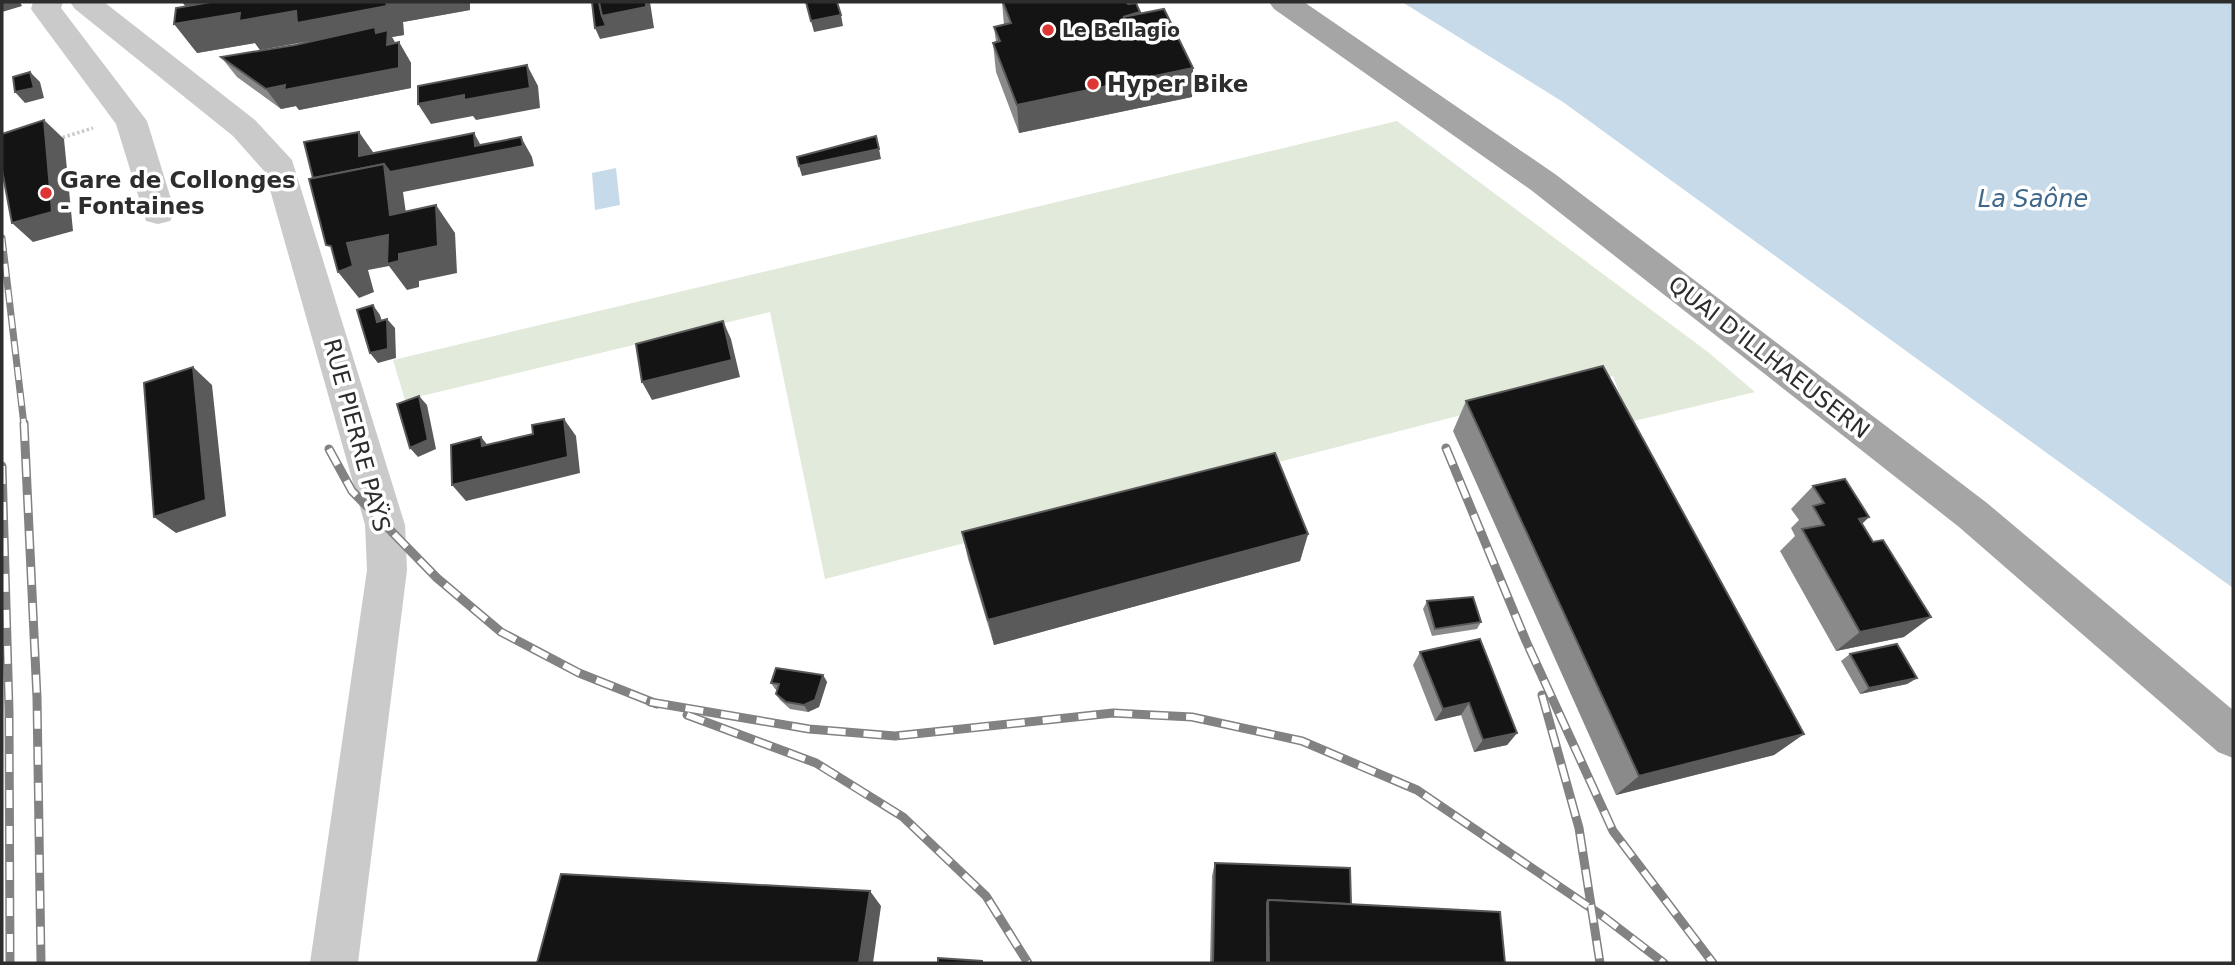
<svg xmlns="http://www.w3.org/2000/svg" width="2235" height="965" viewBox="0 0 2235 965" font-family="'DejaVu Sans',sans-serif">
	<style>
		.green { fill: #e2eadb }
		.water { fill: #c7dae9 }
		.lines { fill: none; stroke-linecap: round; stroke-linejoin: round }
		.path { stroke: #cacaca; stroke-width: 3.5; stroke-dasharray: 2.5 2.5; stroke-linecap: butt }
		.minor { fill: #cacaca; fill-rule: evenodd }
		.major { fill: #a5a5a5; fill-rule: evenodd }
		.rail-far1-casing { stroke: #828282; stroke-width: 7 }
		.rail-casing { stroke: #828282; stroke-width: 9 }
		.rail-far1 { stroke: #fff; stroke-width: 4.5; stroke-dasharray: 13; stroke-linecap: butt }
		.rail { stroke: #fff; stroke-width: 6; stroke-dasharray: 18; stroke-linecap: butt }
		.wall { fill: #8a8a8a }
		.shaded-wall { fill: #5a5a5a }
		.building { fill: #141414; stroke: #5a5a5a; stroke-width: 2 }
		.poi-dot { fill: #de3535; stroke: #fff; stroke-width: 2.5 }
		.labels { text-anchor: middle; stroke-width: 7; stroke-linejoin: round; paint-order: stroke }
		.far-poi-label { font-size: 19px; font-weight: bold; fill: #2d2d2d; stroke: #fff; text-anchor: start }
		.poi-label { font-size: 23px; font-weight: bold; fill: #2d2d2d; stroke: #fff; text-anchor: start }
		.street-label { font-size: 23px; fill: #2d2d2d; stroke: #fff }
		.water-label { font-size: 24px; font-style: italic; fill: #3e688b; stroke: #fff }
	</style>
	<rect width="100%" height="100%" fill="#fff"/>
	<!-- green -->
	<polygon class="green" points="1397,121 1708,352 1755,392 1630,422 1613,376 825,579 770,312 405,400 393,360"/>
	<!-- water -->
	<g class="water">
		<polygon points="1402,2 2233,2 2233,588 1563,102"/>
		<polygon points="616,168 620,205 595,210 592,173"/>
	</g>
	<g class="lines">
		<!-- path -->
		<polyline class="path" points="58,139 93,128"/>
		<!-- minor -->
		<g class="minor">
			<polygon points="33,2 63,2 61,8 147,121 175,212 170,221 158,224 146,221 116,124 36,16 31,9"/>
			<polygon points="70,2 104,2 255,120 292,160 405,525 407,570 358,963 310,963 367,570 365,525 265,172 233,136 75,9"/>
		</g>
		<!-- major -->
		<polygon class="major" points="1269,2 1304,2 1555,174 1987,503 2233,710 2233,758 2218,752 1959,527 1531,190 1274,9"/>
		<!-- rail-far1 casing -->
		<g class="rail-far1-casing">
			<polyline id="rail-far1" points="2,238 24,425"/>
		</g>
		<!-- rail casing -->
		<g class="rail-casing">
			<g id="rail">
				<polyline points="24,423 37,698 41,963"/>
				<polyline points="1446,448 1526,641 1613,831 1713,963"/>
				<polyline points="329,449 352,491 437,578 501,632 579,673 657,704"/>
				<polyline points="2,466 9,710 10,963"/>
				<polyline points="1542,695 1579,828 1600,963"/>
				<polyline points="650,702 809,729 895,736 1113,713 1192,717 1302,741 1417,790 1604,917 1664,963"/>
				<polyline points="687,715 816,763 903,817 986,896 1028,963"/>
			</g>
		</g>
		<!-- rail-far1 -->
		<use href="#rail-far1" class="rail-far1"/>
		<!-- rail -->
		<use href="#rail" class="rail"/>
	</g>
	<!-- wall -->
	<g class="wall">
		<polygon points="182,2 470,10 403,22 404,35 392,37 395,43 399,42 411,63 411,88 299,110 296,106 281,109 237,77 221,57 295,45 309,41 260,50 255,43 197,53 186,6"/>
		<polygon points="1002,2 1128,2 1128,4 1140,12 1140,14 1193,68 1192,97 1019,133 996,72 993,43 996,42 994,27 1004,25"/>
		<polygon points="1466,401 1804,734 1774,755 1616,795 1453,431"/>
		<polygon points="1813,486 1869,517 1862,524 1904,637 1836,651 1780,551 1795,536 1791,528 1799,520 1791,509"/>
		<polygon points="962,532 1308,534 1300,561 994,645 968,559"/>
		<polygon points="1427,601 1481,622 1477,629 1432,636 1423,609"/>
		<polygon points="1420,652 1517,733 1507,745 1474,752 1461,715 1435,721 1413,665"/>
		<polygon points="1850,654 1917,678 1907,684 1860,694 1841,661"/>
		<polygon points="823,675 827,682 819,707 808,712 790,709 780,700 776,694 777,690 775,689 771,683"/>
		<polygon points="1215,863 1351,904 1505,963 1210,963 1212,876"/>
	</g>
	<!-- shaded-wall -->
	<g class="shaded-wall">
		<polygon points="2,2 20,2 22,6 2,12"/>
		<polygon points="182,2 226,2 193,16"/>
		<polygon points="386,2 470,2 470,10 403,22 404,35 392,37 399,49 399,42 411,63 411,88 299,110 296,106 281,109 266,89 316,52 309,41 260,50 255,43 197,53 174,24 240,13 299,7"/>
		<polygon points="646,2 650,2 654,28 600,39 595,28 596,13"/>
		<polygon points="841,15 843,26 814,32 811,21"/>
		<polygon points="527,65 538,86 540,108 476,120 473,116 431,124 418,104"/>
		<polygon points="1193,68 1192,97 1019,133 1017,105"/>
		<polygon points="30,72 40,82 44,98 25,103 15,92"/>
		<polygon points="44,120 64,139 73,231 33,242 12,223"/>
		<polygon points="359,132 373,152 373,176 359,156"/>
		<polygon points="474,133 485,153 521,137 532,157 534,166 403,192 410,242 390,215 384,164 475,146"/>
		<polygon points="879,149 881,159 802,176 799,166"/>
		<polygon points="436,205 455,233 457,273 419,281 419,287 407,290 389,266 368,270 374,292 359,298 338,272 347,243"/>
		<polygon points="373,305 380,315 385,331 377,322"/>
		<polygon points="387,319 395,328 396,358 378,363 370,353"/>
		<polygon points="723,321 731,339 740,377 652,400 642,382"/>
		<polygon points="193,367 212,385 226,516 176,533 154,517"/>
		<polygon points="419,396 427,405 436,449 418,457 410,448"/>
		<polygon points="564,419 576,436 580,473 466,501 452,485"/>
		<polygon points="481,437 494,453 482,446"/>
		<polygon points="1869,517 1845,539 1859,519"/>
		<polygon points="1308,534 1300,561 994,645 988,620"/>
		<polygon points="1931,617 1904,637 1836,651 1860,632"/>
		<polygon points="823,675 827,682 819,707 808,712 804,705"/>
		<polygon points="1917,678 1907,684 1860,694 1869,688"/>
		<polygon points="1469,703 1461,715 1435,721 1443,709"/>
		<polygon points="1517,733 1507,745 1474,752 1483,740"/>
		<polygon points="1804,734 1774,755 1616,795 1639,776"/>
		<polygon points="870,891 881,906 873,963 859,963"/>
	</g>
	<!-- building -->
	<g class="building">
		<polygon points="211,2 386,2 387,6 297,23 296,11 239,21 240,13 174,24 176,8"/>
		<polygon points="592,2 599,2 602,16 606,26 595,28"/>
		<polygon points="599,2 646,2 646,7 602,16"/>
		<polygon points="806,2 837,2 841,15 811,21"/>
		<polygon points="1003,2 1126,2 1128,4 1136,3 1140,12 1123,17 1164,9 1193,68 1017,105 993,43 1000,41 994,27 1011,23"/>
		<polygon points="375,27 376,33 388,30 387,45 399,42 399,68 284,90 285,85 266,89 221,57 295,45"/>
		<polygon points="527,65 530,88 464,100 464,95 418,104 418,86"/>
		<polygon points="30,72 34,88 15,92 13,77"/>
		<polygon points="44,120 52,212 12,223 2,170 2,134"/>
		<polygon points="359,132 359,156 474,133 475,146 521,137 523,146 390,172 384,164 313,178 304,142"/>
		<polygon points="876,136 879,149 799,166 797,157"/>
		<polygon points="384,164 390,215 436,205 438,246 399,254 399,261 387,264 388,235 347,243 353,266 338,272 331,246 326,245 309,179"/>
		<polygon points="373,305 377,322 387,319 388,349 370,353 357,310"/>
		<polygon points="723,321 732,360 642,382 636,344"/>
		<polygon points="1603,366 1804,734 1639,776 1466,401"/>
		<polygon points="193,367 206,500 154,517 144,383"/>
		<polygon points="419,396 428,440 410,448 397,404"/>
		<polygon points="564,419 568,457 452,485 451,445 481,437 482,446 533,434 532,425"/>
		<polygon points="1275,453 1308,534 988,620 962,532"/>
		<polygon points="1845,479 1869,517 1859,519 1873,542 1883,540 1931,617 1860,632 1802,529 1824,525 1813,506 1824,503 1813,486"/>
		<polygon points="1473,597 1481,622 1435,629 1427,601"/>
		<polygon points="1480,639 1517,733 1483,740 1469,703 1443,709 1420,652"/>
		<polygon points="1897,644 1917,678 1869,688 1850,654"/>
		<polygon points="776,668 823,675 815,700 804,705 786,702 776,694 779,684 771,683"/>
		<polygon points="1215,863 1350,868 1351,904 1268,900 1267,903 1267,963 1213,963"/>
		<polygon points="561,874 870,891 859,963 537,963"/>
		<polygon points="1268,900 1500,912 1505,963 1269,963"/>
		<polygon points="938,958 982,961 982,963 938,963"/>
	</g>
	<!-- markers -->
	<g class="poi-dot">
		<circle cx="1048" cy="30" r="7"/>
		<circle cx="1093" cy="84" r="7"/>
		<circle cx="46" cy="193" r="7"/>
	</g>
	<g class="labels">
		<!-- far-poi labels -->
		<g class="far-poi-label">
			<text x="1062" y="37">Le Bellagio</text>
		</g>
		<!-- poi labels -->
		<g class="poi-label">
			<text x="1107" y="92">Hyper Bike</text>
			<text x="60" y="188">Gare de Collonges<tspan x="60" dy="26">- Fontaines</tspan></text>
		</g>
		<!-- street labels -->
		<g class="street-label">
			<text transform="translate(1769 357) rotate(38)" y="8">QUAI D'ILLHAEUSERN</text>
			<text transform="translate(357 435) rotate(75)" y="8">RUE PIERRE PAŸS</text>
		</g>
		<!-- water labels -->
		<g class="water-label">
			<text x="2033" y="207">La Saône</text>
		</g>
	</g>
	<!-- border -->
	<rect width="2235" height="965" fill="none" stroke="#2d2d2d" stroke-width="7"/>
</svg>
